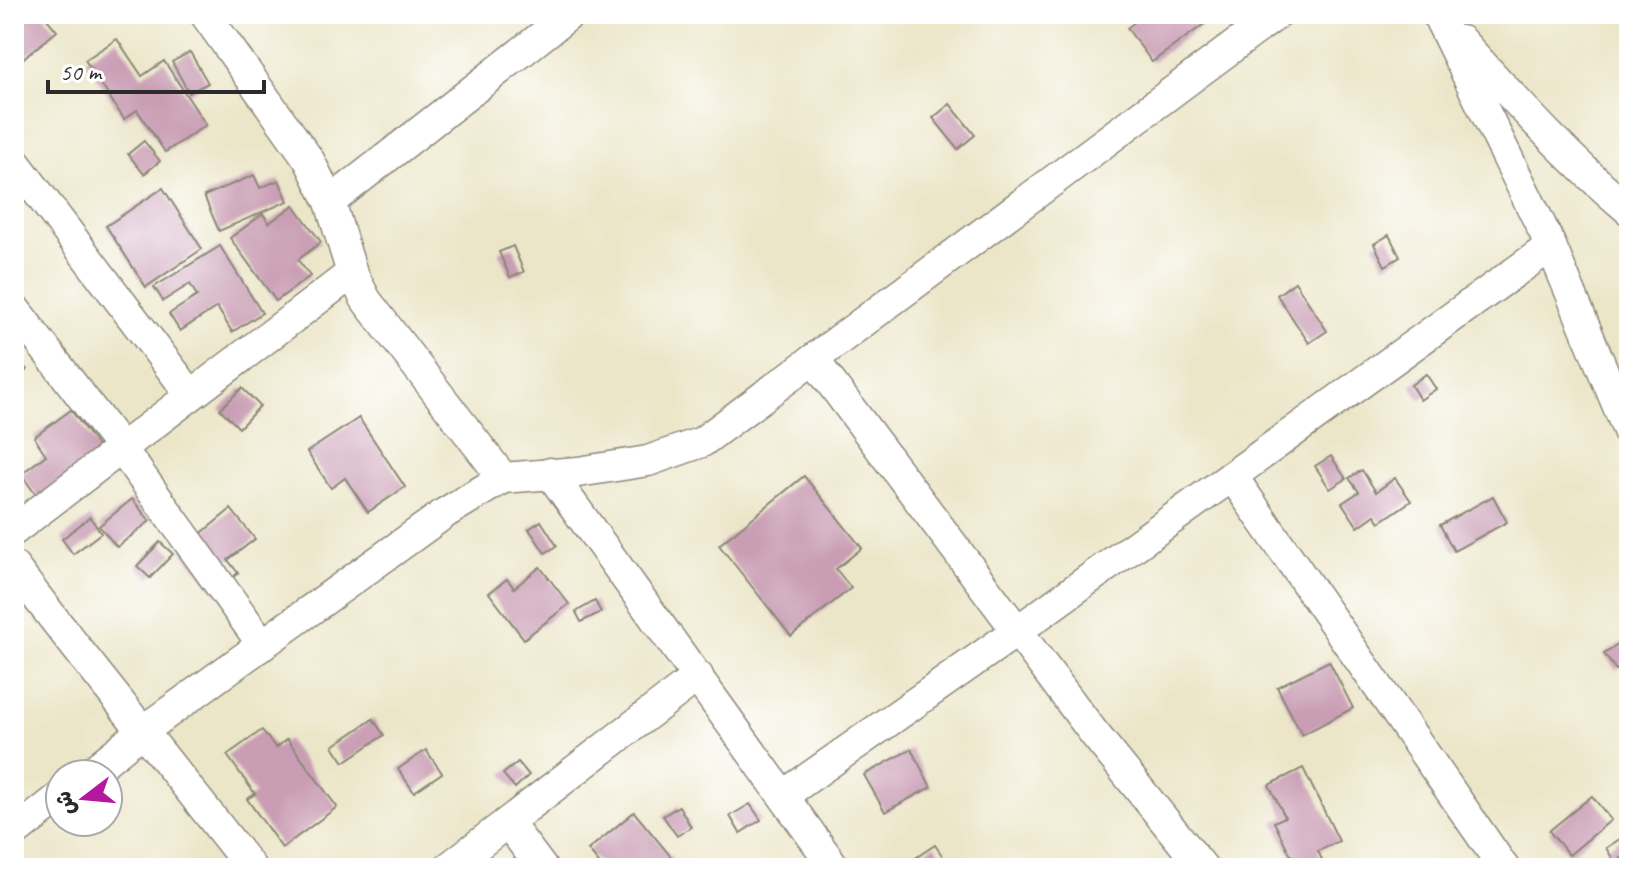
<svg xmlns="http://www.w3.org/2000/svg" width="1643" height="882" viewBox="0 0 1643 882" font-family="Caveat,'Playpen Sans Arabic',sans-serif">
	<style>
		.building { fill: #c99db4 }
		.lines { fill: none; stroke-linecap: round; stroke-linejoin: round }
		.minor-casing { stroke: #8c887a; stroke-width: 33 }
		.minor { stroke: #fff; stroke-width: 30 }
	</style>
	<rect width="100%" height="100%" fill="#fff"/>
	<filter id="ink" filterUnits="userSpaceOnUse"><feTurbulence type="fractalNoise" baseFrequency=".0125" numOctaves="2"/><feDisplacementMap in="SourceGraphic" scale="16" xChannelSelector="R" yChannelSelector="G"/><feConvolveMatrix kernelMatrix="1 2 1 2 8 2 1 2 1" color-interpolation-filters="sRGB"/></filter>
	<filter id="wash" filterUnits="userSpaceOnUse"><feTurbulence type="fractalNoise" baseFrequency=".006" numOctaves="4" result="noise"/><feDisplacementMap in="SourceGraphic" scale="32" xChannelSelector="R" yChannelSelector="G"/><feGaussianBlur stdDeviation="1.8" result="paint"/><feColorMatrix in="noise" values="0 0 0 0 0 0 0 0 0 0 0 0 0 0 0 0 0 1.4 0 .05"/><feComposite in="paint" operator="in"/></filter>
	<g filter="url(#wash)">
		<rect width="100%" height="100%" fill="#ece6c9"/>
		<g id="blocks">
			<!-- building -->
			<g class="building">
				<polygon points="14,14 43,14 57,31 14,66"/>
				<polygon points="1146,14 1218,14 1152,62 1127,28"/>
				<polygon points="117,39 142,76 164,61 206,125 165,152 137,110 124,119 85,60"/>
				<polygon points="190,52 208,83 189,93 172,62"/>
				<polygon points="950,104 975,135 958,149 933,118"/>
				<polygon points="144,141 160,161 144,174 128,154"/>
				<polygon points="254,175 260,188 279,180 288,201 219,231 204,196"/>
				<polygon points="163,188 202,249 146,287 106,226"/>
				<polygon points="294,205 321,242 298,260 310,276 276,301 230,238 263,214 269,223"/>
				<polygon points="1389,235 1400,257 1385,266 1374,244"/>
				<polygon points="220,246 262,313 232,332 217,307 180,331 169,314 197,296 190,284 163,301 154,287"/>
				<polygon points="513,246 524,272 510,277 499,252"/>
				<polygon points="1295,282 1327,331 1309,343 1277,295"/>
				<polygon points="14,330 27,345 15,356 27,370 14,381"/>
				<polygon points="1426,374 1436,389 1420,400 1411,385"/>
				<polygon points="242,388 260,406 239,428 220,409"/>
				<polygon points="71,410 102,453 39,499 21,474 46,455 34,437"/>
				<polygon points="359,418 405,487 368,512 345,478 331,488 307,452"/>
				<polygon points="1331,456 1346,479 1330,489 1315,466"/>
				<polygon points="1362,470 1376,492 1395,478 1411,501 1380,522 1375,515 1358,527 1342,503 1359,492 1349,478"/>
				<polygon points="804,476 862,548 836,569 851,588 791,636 719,545"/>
				<polygon points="1493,496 1507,522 1454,551 1440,525"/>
				<polygon points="132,499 150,521 117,547 99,526"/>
				<polygon points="231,509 255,539 228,560 238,573 215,592 181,550"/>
				<polygon points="90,517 101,533 73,554 62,539"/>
				<polygon points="541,521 557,546 545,553 529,529"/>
				<polygon points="160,542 173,554 150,578 137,566"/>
				<polygon points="540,567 569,604 524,639 489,593 507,579 514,588"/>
				<polygon points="595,601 601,612 581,622 576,612"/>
				<polygon points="1621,643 1629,655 1629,660 1616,670 1604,654"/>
				<polygon points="1329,661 1353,708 1302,735 1277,687"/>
				<polygon points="373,719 384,735 344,762 333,746"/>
				<polygon points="262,730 276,748 287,739 337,807 282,848 247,799 255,794 227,755"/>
				<polygon points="911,749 931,787 885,812 864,775"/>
				<polygon points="426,750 442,773 414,792 398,769"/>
				<polygon points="518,762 529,775 515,788 503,774"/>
				<polygon points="1303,768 1339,841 1318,851 1324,864 1315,868 1297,868 1274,822 1285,817 1269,785"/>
				<polygon points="1592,796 1611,820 1569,855 1549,831"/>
				<polygon points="750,804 761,820 740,833 730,816"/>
				<polygon points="679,806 691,827 677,836 663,816"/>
				<polygon points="634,812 673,859 662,868 603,868 588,850"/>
				<polygon points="1629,833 1629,853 1615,862 1606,848"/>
				<polygon points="935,845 948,864 943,868 925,868 917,857"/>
			</g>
		</g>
	</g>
	<g filter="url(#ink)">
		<use href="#blocks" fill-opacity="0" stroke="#8c887a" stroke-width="2"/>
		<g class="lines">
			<!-- minor casing -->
			<g class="minor-casing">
				<g id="minor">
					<polyline points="205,14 309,160 330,202 352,273 366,300 503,478"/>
					<polyline points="1437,14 1551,246 1629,433"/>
					<path d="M1461 41C1515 100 1568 159 1629 210"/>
					<polyline points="14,161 191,395"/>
					<polyline points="330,202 570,14"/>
					<polyline points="14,308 121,448 263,645"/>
					<polyline points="814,360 1093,732 1203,868"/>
					<polyline points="550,473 835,868"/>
					<polyline points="1232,476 1504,868"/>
					<polyline points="14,530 352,273"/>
					<path d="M14 567C91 669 173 767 251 868"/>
					<polyline points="89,774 144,730 445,513 503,478 578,472 648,461 702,442 1277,14"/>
					<polyline points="784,795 1017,631 1551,246"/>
					<polyline points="508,823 542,868"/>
					<polyline points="14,833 60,797"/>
					<polyline points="448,868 698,676"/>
				</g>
			</g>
			<!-- minor -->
			<use href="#minor" class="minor"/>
		</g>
	</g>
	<!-- margin -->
	<rect width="1643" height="882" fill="none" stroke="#fff" stroke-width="48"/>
	<!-- north arrow -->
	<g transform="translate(84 798) rotate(254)"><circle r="38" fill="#ffffff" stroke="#aaaaaa" stroke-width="2"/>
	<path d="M0-6L14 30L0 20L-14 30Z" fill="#b5179e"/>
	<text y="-12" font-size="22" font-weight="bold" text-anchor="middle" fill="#2b2b2b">ش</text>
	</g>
	<!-- scale -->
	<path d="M48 80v12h216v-12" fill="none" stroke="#2b2b2b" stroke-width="4"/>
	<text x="60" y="80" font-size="24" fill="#2b2b2b" stroke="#ffffff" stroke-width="6" paint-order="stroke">50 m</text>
</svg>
